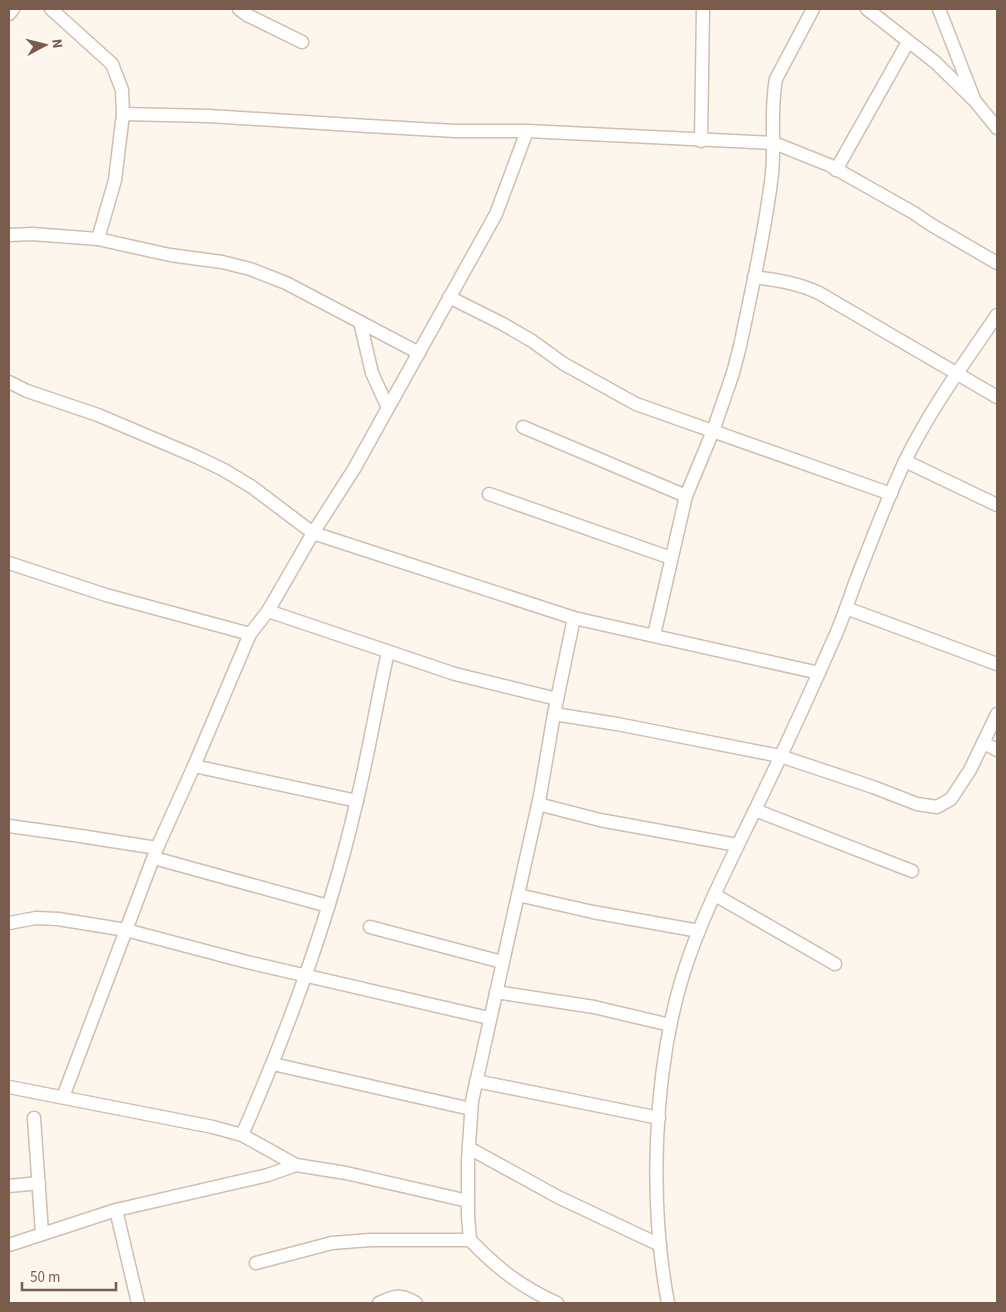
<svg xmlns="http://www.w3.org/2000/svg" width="1006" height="1312" viewBox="0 0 1006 1312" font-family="'Source Sans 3',sans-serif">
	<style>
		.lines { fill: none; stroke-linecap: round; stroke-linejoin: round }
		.minor-casing { stroke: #d1beb0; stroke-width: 15 }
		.minor { stroke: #fff; stroke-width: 12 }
	</style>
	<rect width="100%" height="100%" fill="#fdf6ec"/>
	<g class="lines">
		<!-- minor casing -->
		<g class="minor-casing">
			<g id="minor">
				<polyline points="51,9 112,64 122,90 123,114 115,180 98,239"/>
				<polyline points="239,9 247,15 302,42"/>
				<polyline points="867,9 935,62 975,101 997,128"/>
				<polyline points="939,9 974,99"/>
				<polyline points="9,14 13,9"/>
				<polyline points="123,114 209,116 368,126 455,131 527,131 774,143 829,165 914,213 930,224 997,263"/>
				<polyline points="701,141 703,9"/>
				<polyline points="836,170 908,42"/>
				<polyline points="9,235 32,234 98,239 170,255 222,262 250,269 286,283 419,353"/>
				<path d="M754 277C776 280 798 283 819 293L997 397"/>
				<polyline points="449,297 503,324 532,341 564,364 636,404 891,494"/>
				<polyline points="360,322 372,373 388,408"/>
				<polyline points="9,382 27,391 98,415 197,457 224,470 252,487 313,533 574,618 819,673"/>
				<polyline points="523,427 686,496"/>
				<polyline points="905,461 997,505"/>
				<polyline points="489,494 671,558"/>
				<polyline points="9,563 106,595 250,634"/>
				<polyline points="846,608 997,664"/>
				<polyline points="268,611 455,674 557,699"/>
				<path d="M654 635 686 496 713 431 733 373 740 346C752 289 765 231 772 174 775 142 770 110 776 79L813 9"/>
				<polyline points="554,714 617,724 780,756 873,787 917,804 937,807 951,799 970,770 997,714"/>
				<polyline points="984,743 997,750"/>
				<polyline points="194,766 357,801"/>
				<polyline points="538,804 600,820 737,845"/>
				<polyline points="755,810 912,871"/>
				<polyline points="9,826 74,835 157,848"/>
				<polyline points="154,858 328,906"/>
				<polyline points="518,895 593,912 699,931"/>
				<polyline points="715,895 835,964"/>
				<polyline points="9,923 36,918 58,919 126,930 247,962 489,1018"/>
				<polyline points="370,927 502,962"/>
				<polyline points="496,992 594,1007 670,1025"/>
				<polyline points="273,1064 471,1109"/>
				<polyline points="476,1081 659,1118"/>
				<polyline points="9,1087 213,1127 242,1135 296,1165 346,1173 468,1201"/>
				<polyline points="63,1097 157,848 194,766 250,634 268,611 313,533 354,469 496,214 527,131"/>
				<polyline points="34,1118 42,1233"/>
				<path d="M242 1135C289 1028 331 914 357 800 369 751 377 701 388 652"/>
				<polyline points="469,1148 558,1197 660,1245"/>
				<polyline points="9,1186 39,1183"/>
				<polyline points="116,1210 138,1303"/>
				<polyline points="9,1245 116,1210 268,1175 296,1165"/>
				<polyline points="256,1263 332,1243 370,1240 470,1240"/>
				<path d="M379 1303C395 1295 400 1294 416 1303"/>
				<path d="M557 1303C521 1287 497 1268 470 1240L468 1216V1160L472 1101 540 796 554 714 574 618"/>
				<path d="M668 1303C649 1203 653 1072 683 975 701 917 730 862 756 808 782 754 808 698 832 643 841 624 848 603 855 583 871 542 887 499 906 459 931 408 965 362 997 315"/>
			</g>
		</g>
		<!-- minor -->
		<use href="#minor" class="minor"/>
	</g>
	<!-- border -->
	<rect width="1006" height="1312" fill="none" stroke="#7a5c4d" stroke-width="20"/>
	<!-- north arrow -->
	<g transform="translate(45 45) rotate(83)" stroke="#fffaf3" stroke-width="4" paint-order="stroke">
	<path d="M0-4L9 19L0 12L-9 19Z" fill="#7a5c4d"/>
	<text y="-8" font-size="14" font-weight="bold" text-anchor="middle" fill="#7a5c4d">N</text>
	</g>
	<!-- scale -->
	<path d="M22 1282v8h94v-8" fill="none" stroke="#7a5c4d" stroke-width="2.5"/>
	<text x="30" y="1282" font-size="15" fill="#7a5c4d" stroke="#fffaf3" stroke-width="4" paint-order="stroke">50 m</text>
</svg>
